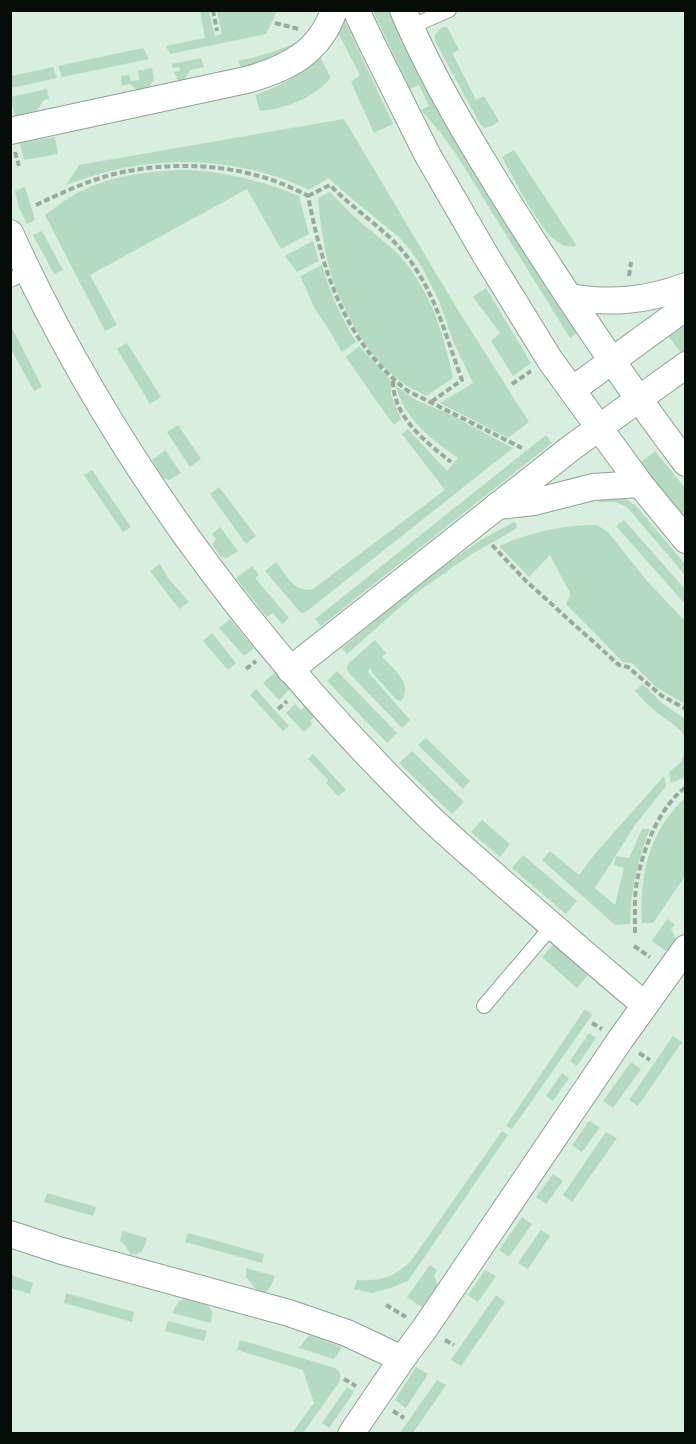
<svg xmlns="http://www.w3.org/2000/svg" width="696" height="1444" viewBox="0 0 696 1444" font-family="Rubik,sans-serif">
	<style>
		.green { fill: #b5dac2 }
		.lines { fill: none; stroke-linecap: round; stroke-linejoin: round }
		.lane-casing { stroke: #8ea294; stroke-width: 16 }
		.street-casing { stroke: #8ea294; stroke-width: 28 }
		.path { stroke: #98aa9e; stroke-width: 4; stroke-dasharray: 6 3; stroke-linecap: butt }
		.lane { stroke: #fff; stroke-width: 14 }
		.street { stroke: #fff; stroke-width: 26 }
	</style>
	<rect width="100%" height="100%" fill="#d8eedf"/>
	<!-- green -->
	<g class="green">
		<polygon points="200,11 209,11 215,36 222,34 217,11 277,11 266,34 170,54 166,46 205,38"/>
		<polygon points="373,11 390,11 434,104 452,134 578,332 570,338 456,154 440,132 421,110 429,106 419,85 410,89"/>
		<polygon points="345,21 393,124 374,133 351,82 360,75 337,31"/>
		<polygon points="442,27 447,27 459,50 452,53 476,100 484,96 499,121 492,126 485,128 480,124 435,41 435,34"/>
		<path d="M299 41 304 46 258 65 241 68 238 61C260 56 279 51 299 41Z"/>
		<polygon points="143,48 149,59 62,77 58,66"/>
		<path d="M320 57 331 78C312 99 287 108 260 111L255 95C281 86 299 76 320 57Z"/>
		<polygon points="201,58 204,67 190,70 183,82 177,79 174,72 180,71 179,67 173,68 172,64"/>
		<polygon points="53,67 57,78 11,88 11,76"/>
		<polygon points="152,68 154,78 149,88 138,91 130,84 122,86 121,76 129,75 131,81 139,80 138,71"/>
		<polygon points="47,89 49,99 44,100 36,111 15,116 11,97"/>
		<path d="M344 119 456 307 529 422 508 438 440 403 473 383 454 343 439 301 422 267 411 251 399 237 357 203 328 178 309 190C249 161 179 155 114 170 98 174 82 179 66 185L79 165Z"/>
		<polygon points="55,137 58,154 24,160 20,143"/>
		<path d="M514 150 577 246C571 247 565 247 559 243 540 232 513 177 502 157Z"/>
		<path d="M185 170C226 172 261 180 299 196L309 234 281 249 247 189 90 275 117 325 105 331 45 215C54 209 63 201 72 196 106 176 146 171 185 170Z"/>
		<polygon points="25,187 35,220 27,224 19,208 15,191"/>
		<path d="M330 192C340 202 349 212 360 222 373 233 387 243 399 255 430 289 444 334 453 378L426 396C415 390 404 385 394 376 364 350 339 305 329 266 323 244 320 221 318 198Z"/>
		<polygon points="42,231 63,270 54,274 33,235"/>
		<polygon points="313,241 319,261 297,272 285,256"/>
		<path d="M322 265C330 293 341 317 356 342L342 352 329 330 315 309 300 276Z"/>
		<polygon points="486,288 531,363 513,376 491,341 500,333 473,297"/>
		<polygon points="685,316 685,352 682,354 665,332"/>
		<polygon points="11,326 42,387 34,391 11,349"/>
		<polygon points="127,343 161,397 150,404 117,349"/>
		<polygon points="359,346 389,378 391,382 391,395 401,419 394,425 377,402 346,357"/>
		<path d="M396 386 416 400 449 414 513 448 307 611 303 613 300 612 265 571 276 562C286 574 295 594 313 589L445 490 402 434 408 429 447 471 458 458C431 439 405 420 396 386Z"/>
		<polygon points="178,425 201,459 190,467 167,432"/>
		<polygon points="546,435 552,443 321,626 315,619"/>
		<polygon points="165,450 181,473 169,480 163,478 152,460"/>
		<polygon points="655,451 685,488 685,518 640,463"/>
		<polygon points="92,470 131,527 123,532 84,475"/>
		<polygon points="219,487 256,536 246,544 210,494"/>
		<polygon points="620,496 628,500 636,506 685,564 685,575 627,507 615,502 599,502 597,499"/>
		<polygon points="624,520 685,589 685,604 616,526"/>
		<polygon points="514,522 517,524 516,529 470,555 415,594 347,654 342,648 423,580 481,540"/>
		<path d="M591 525H597L608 532 647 581 685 621V704L656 687 632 663 623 662 566 604 571 595 550 555 529 577 499 546C529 533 558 526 591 525Z"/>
		<polygon points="220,527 238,551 227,558 221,557 212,545 216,539 212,534"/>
		<polygon points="160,564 168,578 189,602 179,609 150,571"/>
		<polygon points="252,566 259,575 255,578 289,618 282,624 273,613 267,617 236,578"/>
		<polygon points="230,619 254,648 244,656 219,628"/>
		<polygon points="212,633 236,663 228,670 203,641"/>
		<path d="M375 640 386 653 382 657C392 667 415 686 401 701L397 700 374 675 371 671V667L368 672 410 720 402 728 348 672 347 667 349 663Z"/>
		<polygon points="337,671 397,733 387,743 327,681"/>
		<polygon points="275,672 290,689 279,700 263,683"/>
		<path d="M643 684 662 703 685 719V739C682 728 669 722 660 715 651 708 643 700 635 691Z"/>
		<polygon points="256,689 289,726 283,731 250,695"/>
		<polygon points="295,704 301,710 305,706 314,717 310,721 312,724 304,732 286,713"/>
		<polygon points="426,738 470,781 463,789 418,745"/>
		<polygon points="412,751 464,802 452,814 399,763"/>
		<polygon points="685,753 685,777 671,783 669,772 680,763"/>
		<polygon points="313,754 346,790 338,796 326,783 328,780 308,759"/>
		<path d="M664 776 666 786 635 825 595 888 615 905 624 868 614 865 616 856 629 858 642 829H650C637 861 631 889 630 924L615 925 542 860 550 851 579 875 594 855Z"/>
		<path d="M685 798V876L653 923H642C639 876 649 831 685 798Z"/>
		<polygon points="482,820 510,844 500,857 471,832"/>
		<polygon points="523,855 577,901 566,914 512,868"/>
		<polygon points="667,919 675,924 671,929 676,939 667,952 652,941"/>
		<polygon points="554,944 588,975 577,988 542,957"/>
		<polygon points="585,1009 592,1015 512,1129 506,1126"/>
		<polygon points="589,1033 596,1038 577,1066 570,1061"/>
		<polygon points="673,1036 682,1042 638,1106 629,1100"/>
		<polygon points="631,1062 641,1069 613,1108 603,1101"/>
		<polygon points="562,1073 569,1078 553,1101 546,1096"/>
		<polygon points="589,1121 600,1127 582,1152 572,1145"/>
		<path d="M502 1131 508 1135 408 1281 390 1288 372 1293 354 1289 357 1280C380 1281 393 1278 411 1261Z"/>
		<polygon points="606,1132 617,1138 572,1202 563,1195"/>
		<polygon points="553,1174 563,1181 546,1204 536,1197"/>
		<polygon points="47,1193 96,1207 93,1216 44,1202"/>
		<polygon points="522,1217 532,1224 509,1257 499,1250"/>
		<polygon points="541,1230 550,1236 528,1269 518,1263"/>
		<path d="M122 1231 147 1238C145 1247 142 1257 130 1254L125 1245 120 1241Z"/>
		<polygon points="188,1233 264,1254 262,1263 185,1242"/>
		<polygon points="430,1265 437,1270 434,1276 438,1286 422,1307 407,1297"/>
		<path d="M246 1268 275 1276C272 1284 266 1300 256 1289 252 1285 251 1281 246 1278Z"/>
		<polygon points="485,1270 496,1276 478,1302 468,1295"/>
		<polygon points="11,1275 33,1283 30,1294 11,1288"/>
		<polygon points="66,1293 134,1312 132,1322 64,1303"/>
		<polygon points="496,1295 505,1302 461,1366 451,1360"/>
		<polygon points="188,1298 208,1306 212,1312 211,1323 172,1313 179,1301"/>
		<polygon points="168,1321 207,1331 204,1341 165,1331"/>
		<polygon points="309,1335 342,1347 334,1359 299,1348"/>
		<path d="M240 1340 332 1367C339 1369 341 1374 340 1381L303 1433H292L314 1403 303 1370 237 1350Z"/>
		<polygon points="416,1367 428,1374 406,1408 395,1400"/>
		<polygon points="437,1380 446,1385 413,1433 400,1433"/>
		<polygon points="347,1387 354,1392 329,1428 322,1423"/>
	</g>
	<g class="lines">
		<!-- lane casing -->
		<g class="lane-casing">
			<g id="lane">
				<polyline points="410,27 449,10"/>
				<polyline points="10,280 28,272"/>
				<polyline points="484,1006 552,926"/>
			</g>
		</g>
		<!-- street casing -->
		<g class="street-casing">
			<g id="street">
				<polyline points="356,10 372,44 427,154 486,256 550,360 640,484 686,540"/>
				<path d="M403 10C434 83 476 151 518 218 571 302 626 384 686 463"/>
				<path d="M10 131 246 80C286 69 320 53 334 10"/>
				<path d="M10 233C111 454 254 646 427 815 451 838 477 860 503 883 550 924 597 965 645 1005"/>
				<path d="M569 297C611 304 646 301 686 286"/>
				<polyline points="572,390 686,307"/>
				<polyline points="497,506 534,502 593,487 640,484"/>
				<polyline points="290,670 571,448 686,365"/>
				<polyline points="10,1234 62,1251 289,1313 347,1333 402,1359"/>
				<polyline points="351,1434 402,1359 425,1328 620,1040 686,948"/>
			</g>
		</g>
		<!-- path -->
		<g class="path">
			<polyline points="213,10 217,31"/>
			<polyline points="275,23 298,29"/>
			<polyline points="15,152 19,166"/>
			<path d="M308 196 330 185C353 209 385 229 405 254 435 291 446 337 462 380L431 402"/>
			<path d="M36 205C61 193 87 181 114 174 178 159 250 164 308 196 323 271 344 342 408 391L522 448"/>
			<polyline points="629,276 631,262"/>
			<path d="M393 381C393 417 425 441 451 462"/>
			<polyline points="512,384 531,371"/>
			<polyline points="492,545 526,581 619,665 628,667 662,696 686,709"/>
			<polyline points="246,669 256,661"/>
			<polyline points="278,709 287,701"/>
			<path d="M635 933C635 916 634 898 637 881 643 849 659 807 686 787"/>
			<polyline points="634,946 650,957"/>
			<polyline points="592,1023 602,1029"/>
			<polyline points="639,1053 650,1060"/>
			<polyline points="386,1305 406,1317"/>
			<polyline points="445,1340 454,1345"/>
			<polyline points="344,1379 356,1386"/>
			<polyline points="393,1411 404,1418"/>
		</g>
		<!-- lane -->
		<use href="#lane" class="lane"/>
		<!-- street -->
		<use href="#street" class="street"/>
	</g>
	<!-- border -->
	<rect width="696" height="1444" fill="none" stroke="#070d09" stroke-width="24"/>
</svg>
